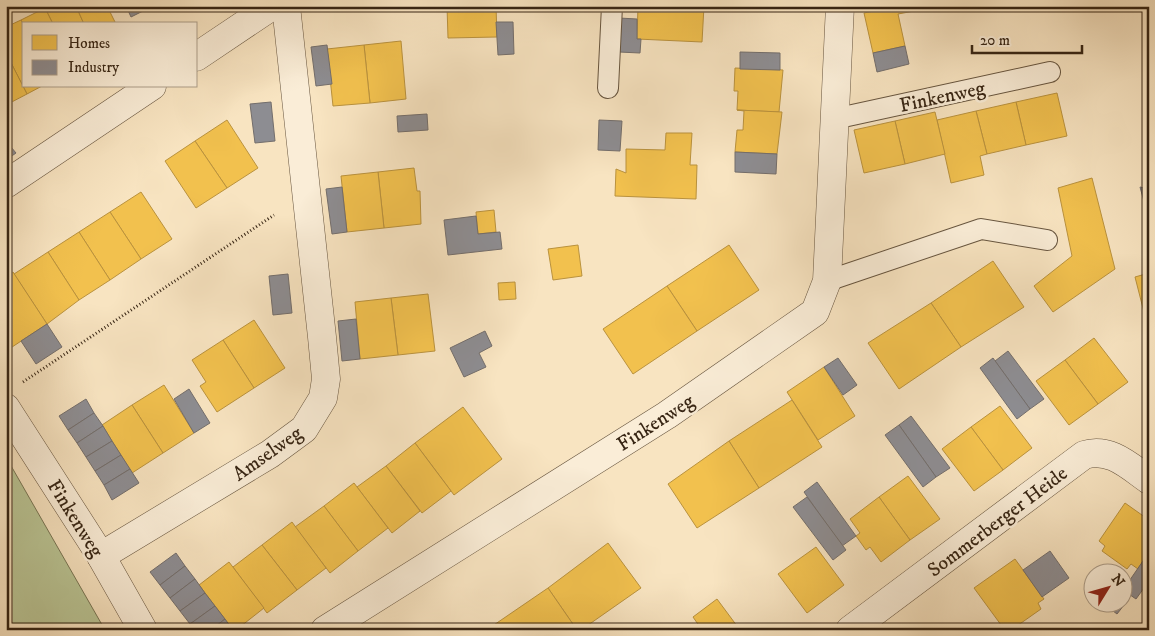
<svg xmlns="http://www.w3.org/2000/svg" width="1155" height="636" viewBox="0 0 1155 636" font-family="'IM FELL DW Pica',serif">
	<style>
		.green { fill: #bac595; stroke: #787554 }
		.homes { fill: #f2c14e; stroke: #ba923d }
		.industry { fill: #8d8d92; stroke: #736e6c }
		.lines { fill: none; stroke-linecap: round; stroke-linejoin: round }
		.service-casing { stroke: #67553f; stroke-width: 22 }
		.minor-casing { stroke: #67553f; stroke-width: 29 }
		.path { stroke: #372514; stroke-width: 3; stroke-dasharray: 1 2.5; stroke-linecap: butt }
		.service { stroke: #faedd7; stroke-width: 20 }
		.minor { stroke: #faedd7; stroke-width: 28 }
		.labels { text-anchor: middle; stroke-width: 5; stroke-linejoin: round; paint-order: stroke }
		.street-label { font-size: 20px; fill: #372514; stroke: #faedd7 }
	</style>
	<rect width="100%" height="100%" fill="#f8e4c1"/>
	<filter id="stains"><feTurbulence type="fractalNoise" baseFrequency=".004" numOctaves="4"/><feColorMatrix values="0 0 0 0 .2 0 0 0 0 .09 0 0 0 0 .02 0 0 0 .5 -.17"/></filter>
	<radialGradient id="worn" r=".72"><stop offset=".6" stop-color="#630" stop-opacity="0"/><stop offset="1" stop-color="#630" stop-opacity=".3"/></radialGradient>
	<!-- green -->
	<polygon class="green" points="6,457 105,630 6,630"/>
	<!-- homes -->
	<g class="homes">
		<polygon points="47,6 76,6 84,24 53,24 45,8"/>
		<polygon points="76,6 107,6 116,24 84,24"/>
		<polygon points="447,6 496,6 497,37 448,38"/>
		<polygon points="638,6 704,6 702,42 637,39"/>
		<polygon points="873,6 913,6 914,11 898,14 905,46 873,53 864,13 874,11"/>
		<polygon points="45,8 53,24 24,24 24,26 21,20"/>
		<polygon points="21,20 24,26 24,86 42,86 27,94 6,53 6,27"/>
		<polygon points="401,41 406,99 370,103 364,45"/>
		<polygon points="364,45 370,103 333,106 327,49"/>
		<polygon points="6,53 27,94 6,105"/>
		<polygon points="735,68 783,70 779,112 737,110 738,91 734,91"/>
		<polygon points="1057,93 1067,136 1026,145 1016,102"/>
		<polygon points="1016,102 1026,145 987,154 976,111"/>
		<polygon points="737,110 782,112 777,154 735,152 737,130 743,130 744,111"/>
		<polygon points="976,111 987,154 980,156 984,175 951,183 937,120"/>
		<polygon points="935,112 945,154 905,164 895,121"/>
		<polygon points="227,120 258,168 227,188 195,141"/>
		<polygon points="895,121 905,164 864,173 854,130"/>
		<polygon points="666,133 692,133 690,165 697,165 696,199 615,196 616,169 626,173 626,149 665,150"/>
		<polygon points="195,141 227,188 196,208 165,161"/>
		<polygon points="414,168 417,191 420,191 421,224 384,228 378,172"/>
		<polygon points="378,172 384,228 347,232 341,176"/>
		<polygon points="1092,178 1115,269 1053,312 1034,286 1072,256 1058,188"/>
		<polygon points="141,192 172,239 141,259 110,212"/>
		<polygon points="494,210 496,232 478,234 476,212"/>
		<polygon points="110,212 141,259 110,280 79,232"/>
		<polygon points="79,232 110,280 79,300 48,252"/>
		<polygon points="578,245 582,276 553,280 548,249"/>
		<polygon points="729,245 759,290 697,331 667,286"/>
		<polygon points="48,252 79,300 47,324 14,274"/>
		<polygon points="993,261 1024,307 961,347 931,303"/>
		<polygon points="13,272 47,324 6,351 6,276"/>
		<polygon points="1149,273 1149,324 1147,324 1135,277"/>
		<polygon points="515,282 516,299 499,300 498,283"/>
		<polygon points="667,286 697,331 633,374 603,329"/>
		<polygon points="428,294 435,351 398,355 391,298"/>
		<polygon points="391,298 398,355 360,359 355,302"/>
		<polygon points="931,303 961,347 899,389 868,343"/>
		<polygon points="254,320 285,368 254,388 223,340"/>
		<polygon points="1094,338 1128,382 1098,404 1065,360"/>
		<polygon points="223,340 254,388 217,412 200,386 206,382 192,360"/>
		<polygon points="1065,360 1098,404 1069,425 1036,381"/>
		<polygon points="824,367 855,416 818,440 787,392"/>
		<polygon points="164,385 194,433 163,453 132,405"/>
		<polygon points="792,400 822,447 759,488 729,441"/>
		<polygon points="132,405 163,453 132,473 102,425"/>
		<polygon points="1000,406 1032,448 1003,470 971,427"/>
		<polygon points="463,407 502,459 454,495 415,443"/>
		<polygon points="971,427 1003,470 974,491 942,449"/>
		<polygon points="729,441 759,488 697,528 668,484"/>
		<polygon points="415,443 451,491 422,513 386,466"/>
		<polygon points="386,466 420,511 392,533 357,487"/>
		<polygon points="908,476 940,519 910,540 879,497"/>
		<polygon points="354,483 388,528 358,551 324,506"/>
		<polygon points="879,497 910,540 881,562 870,547 866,550 856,536 860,533 850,519"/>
		<polygon points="1125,503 1149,520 1149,553 1138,569 1131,564 1127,569 1102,551 1105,546 1099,541"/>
		<polygon points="324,506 358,551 330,573 295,527"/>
		<polygon points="292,522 326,568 297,590 262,545"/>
		<polygon points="608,543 641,588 581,630 577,630 548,588"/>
		<polygon points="262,545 297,590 267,613 233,567"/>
		<polygon points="816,547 844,585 807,613 778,574"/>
		<polygon points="1015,559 1044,599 1038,603 1041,609 1014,628 1011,624 1004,629 974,588"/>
		<polygon points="229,562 264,608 236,630 233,630 199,585"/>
		<polygon points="548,588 577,630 489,630 488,629"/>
		<polygon points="717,599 740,630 702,630 693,617"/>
	</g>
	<!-- industry -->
	<g class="industry">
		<polygon points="126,6 143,6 145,10 131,17"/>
		<polygon points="619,18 637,19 637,39 641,39 640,53 619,52"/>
		<polygon points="496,22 513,22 514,54 498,55"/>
		<polygon points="327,45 332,84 316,86 311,47"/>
		<polygon points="905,46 909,64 877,72 873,53"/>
		<polygon points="740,52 780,53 780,70 740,69"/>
		<polygon points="271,102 275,141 255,143 250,104"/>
		<polygon points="427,114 428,130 398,132 397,116"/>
		<polygon points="599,120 622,121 620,151 598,150"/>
		<polygon points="6,141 16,153 6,160"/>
		<polygon points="735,152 777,154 776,174 735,172"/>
		<polygon points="342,187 347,232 332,234 326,189"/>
		<polygon points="1140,187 1149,189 1149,220"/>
		<polygon points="476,216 478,234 500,232 502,249 448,255 444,220"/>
		<polygon points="288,274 292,313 273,315 269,276"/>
		<polygon points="356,319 360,359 342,361 338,321"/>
		<polygon points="47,324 62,347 36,364 21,341"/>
		<polygon points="485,331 492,346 479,353 486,367 464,377 450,348"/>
		<polygon points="1008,351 1044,399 1030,409 995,361"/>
		<polygon points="838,358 857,385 843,395 824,367"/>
		<polygon points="993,358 1030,409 1017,419 980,368"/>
		<polygon points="189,389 210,423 194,433 174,399"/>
		<polygon points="86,399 94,413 68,430 59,416"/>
		<polygon points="94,413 103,426 77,443 68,430"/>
		<polygon points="911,416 950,468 936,477 899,425"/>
		<polygon points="899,425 936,477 923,487 885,435"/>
		<polygon points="103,426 112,441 86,457 77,443"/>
		<polygon points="112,441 121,455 95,471 86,457"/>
		<polygon points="121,455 130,469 104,485 95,471"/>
		<polygon points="130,469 139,483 112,500 104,485"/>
		<polygon points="817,482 856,536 842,546 804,492"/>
		<polygon points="807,497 846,550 833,560 793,507"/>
		<polygon points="1050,551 1069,578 1042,597 1023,570"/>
		<polygon points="176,553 185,566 160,585 150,572"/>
		<polygon points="1145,558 1149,561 1149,581 1136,599 1123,590"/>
		<polygon points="185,566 195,579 170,598 160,585"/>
		<polygon points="195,579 205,593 180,611 170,598"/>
		<polygon points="205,593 215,606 190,624 180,611"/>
		<polygon points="1122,596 1128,600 1117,614 1104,604 1122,604"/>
		<polygon points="215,606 225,619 211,630 194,630 190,624"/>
		<polygon points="225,619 233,630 211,630"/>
	</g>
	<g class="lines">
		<!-- service casing -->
		<g class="service-casing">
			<g id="service">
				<polyline points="608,88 612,6"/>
				<polyline points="834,119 1050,72"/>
				<polyline points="827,281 981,229 1047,240"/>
			</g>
		</g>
		<!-- minor casing -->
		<g class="minor-casing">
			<g id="minor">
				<polyline points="196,57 272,6"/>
				<polyline points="6,184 152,86"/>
				<polyline points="6,408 101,556 143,630"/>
				<polyline points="101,556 270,454 304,429 323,398 326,379 322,337 286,6"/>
				<polyline points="325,630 667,415 815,312 827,281 840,6"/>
				<path d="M850 630 1084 455C1110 447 1129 466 1149 480"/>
			</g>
		</g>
		<!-- path -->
		<polyline class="path" points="23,382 274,215"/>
		<!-- service -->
		<use href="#service" class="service"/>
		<!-- minor -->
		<use href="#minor" class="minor"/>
	</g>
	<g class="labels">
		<!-- street labels -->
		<g class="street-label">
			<text transform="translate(942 96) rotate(-12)" y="7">Finkenweg</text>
			<text transform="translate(655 422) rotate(-33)" y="7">Finkenweg</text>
			<text transform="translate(267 453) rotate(-35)" y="7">Amselweg</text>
			<text transform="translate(76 518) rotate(58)" y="7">Finkenweg</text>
			<text transform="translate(997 521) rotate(-37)" y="7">Sommerberger Heide</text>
		</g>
	</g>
	<!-- margin -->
	<rect width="1155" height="636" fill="none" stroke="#f8e4c1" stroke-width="25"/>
	<rect x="8" y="8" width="1140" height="621" fill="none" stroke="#372514" stroke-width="2.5"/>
	<rect x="12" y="12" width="1130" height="611" fill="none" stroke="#372514"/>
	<!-- legend -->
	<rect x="22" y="22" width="175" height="65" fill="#faedd7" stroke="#ac9d89"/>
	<rect x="32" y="35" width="25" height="15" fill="#f2c14e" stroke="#ac9d89"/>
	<text x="68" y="48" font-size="15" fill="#372514">Homes</text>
	<rect x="32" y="60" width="25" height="15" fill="#8d8d92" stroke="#ac9d89"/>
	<text x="68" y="72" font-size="15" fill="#372514">Industry</text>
	<!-- north arrow -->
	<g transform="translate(1108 588) rotate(53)"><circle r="24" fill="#faedd7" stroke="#ac9d89"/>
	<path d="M0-4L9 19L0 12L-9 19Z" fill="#8f2418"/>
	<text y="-8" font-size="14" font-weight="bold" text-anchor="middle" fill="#372514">N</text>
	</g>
	<!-- scale -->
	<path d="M972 45v8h110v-8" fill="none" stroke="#372514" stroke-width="2.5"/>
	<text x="980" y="45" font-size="15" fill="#372514" stroke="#faedd7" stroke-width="4" paint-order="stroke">20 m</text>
	<rect width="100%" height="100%" filter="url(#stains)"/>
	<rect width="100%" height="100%" fill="url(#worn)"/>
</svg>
